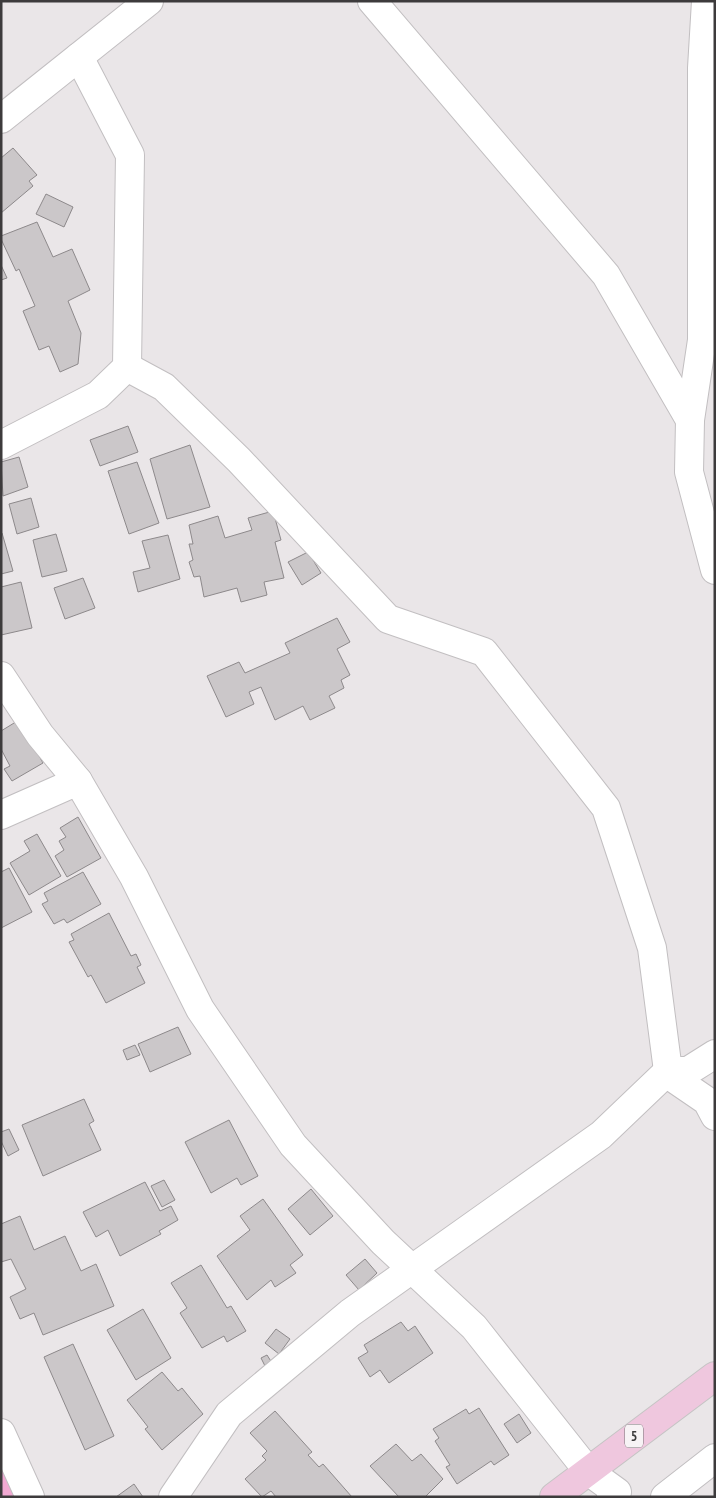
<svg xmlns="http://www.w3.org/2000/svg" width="716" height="1498" viewBox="0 0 716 1498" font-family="'PT Sans Narrow',sans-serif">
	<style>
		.green { fill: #f1a9d2 }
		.building { fill: #cbc7c9; stroke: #8d898b }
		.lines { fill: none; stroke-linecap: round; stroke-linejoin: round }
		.street-casing { stroke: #c2bfc1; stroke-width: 30 }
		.secondary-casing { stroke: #c2bfc1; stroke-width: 30 }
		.primary-casing { stroke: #c5c4c4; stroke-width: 30 }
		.street { stroke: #fff; stroke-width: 28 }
		.secondary { stroke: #fff; stroke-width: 28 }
		.primary { stroke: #efc7de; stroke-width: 28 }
		.labels { text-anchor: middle; stroke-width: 5; stroke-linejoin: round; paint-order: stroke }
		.shield { fill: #f7f3f5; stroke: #757274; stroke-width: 1 }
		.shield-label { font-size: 14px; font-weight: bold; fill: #3d3b3c }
	</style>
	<rect width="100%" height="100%" fill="#eae6e8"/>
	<!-- green -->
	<polygon class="green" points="1,1463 17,1497 1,1497"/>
	<!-- building -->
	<g class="building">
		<polygon points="13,148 37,175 29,181 33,186 1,213 1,158"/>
		<polygon points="46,194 73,207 64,227 36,214"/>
		<polygon points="37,222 53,257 72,249 90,290 68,301 81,333 78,364 60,372 49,346 39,350 23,311 35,306 19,269 16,271 1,239 1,236"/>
		<polygon points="1,265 7,278 1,280"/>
		<polygon points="128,426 138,452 100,466 90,440"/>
		<polygon points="190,445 210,507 167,519 150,459"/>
		<polygon points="19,457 28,487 3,496 1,462"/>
		<polygon points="137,462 159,523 129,534 108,471"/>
		<polygon points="31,498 39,527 17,534 9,504"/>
		<polygon points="273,511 281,540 275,542 284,578 264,582 267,595 241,602 237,588 204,597 200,576 194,577 189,562 193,560 189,544 193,544 189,525 218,516 225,538 252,530 248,518"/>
		<polygon points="2,533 13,571 1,574 1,534"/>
		<polygon points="56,534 67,571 42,577 33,540"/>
		<polygon points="168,535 180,579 138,592 133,572 150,568 142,541"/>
		<polygon points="308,552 321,573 302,585 288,562"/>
		<polygon points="83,578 95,608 65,619 54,588"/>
		<polygon points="21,582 32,628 1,635 1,587"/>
		<polygon points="337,618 350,642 337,649 350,675 341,680 344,688 329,696 335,708 310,720 303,706 275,720 261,687 249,692 254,704 226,717 207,676 239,662 245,673 290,653 285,643"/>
		<polygon points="19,720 43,763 12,781 4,769 10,766 1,749 1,731"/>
		<polygon points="78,817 101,858 67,877 55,856 64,850 59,841 66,837 60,828"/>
		<polygon points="37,834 61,876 29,895 10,863 30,851 24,841"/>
		<polygon points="9,868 32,912 1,928 1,872"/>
		<polygon points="83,872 101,904 67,923 64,919 54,924 42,904 48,901 44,893"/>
		<polygon points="109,913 131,956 136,954 141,965 137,967 145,983 106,1003 91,975 88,977 69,942 74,940 71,934"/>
		<polygon points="178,1027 191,1054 150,1072 138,1044"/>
		<polygon points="135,1045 140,1055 127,1060 123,1050"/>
		<polygon points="84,1099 94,1121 89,1124 101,1150 43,1176 22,1125"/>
		<polygon points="229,1120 258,1176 241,1185 237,1178 211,1193 185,1142"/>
		<polygon points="9,1129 19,1150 8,1156 1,1141 1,1132"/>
		<polygon points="164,1180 175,1200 162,1207 151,1186"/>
		<polygon points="145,1182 160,1211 171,1206 178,1220 159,1231 161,1234 120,1256 108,1230 96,1237 83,1212"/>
		<polygon points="311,1189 333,1216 310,1235 288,1209"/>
		<polygon points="263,1199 303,1255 290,1265 296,1273 275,1287 271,1280 247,1300 217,1256 250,1230 240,1216"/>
		<polygon points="20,1216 34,1250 65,1236 81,1271 96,1264 114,1306 43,1335 34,1313 20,1319 10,1297 26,1289 11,1259 1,1262 1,1224"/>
		<polygon points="365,1259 377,1273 359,1290 346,1275"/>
		<polygon points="201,1265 227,1308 231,1306 246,1331 227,1342 224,1336 202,1348 180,1313 187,1308 171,1283"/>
		<polygon points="143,1309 171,1358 136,1380 107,1330"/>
		<polygon points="401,1322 408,1331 415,1326 433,1353 389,1383 380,1370 370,1377 358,1358 368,1352 364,1345"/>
		<polygon points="276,1329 290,1339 279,1354 265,1343"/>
		<polygon points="73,1344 114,1436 85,1450 44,1357"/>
		<polygon points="267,1355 274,1366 267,1370 261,1358"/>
		<polygon points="162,1372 178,1391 182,1388 203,1414 162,1450 145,1429 148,1427 127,1400"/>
		<polygon points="479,1408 509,1455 494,1465 491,1461 457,1484 446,1467 450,1465 435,1441 439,1438 433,1429 466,1409 469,1414"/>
		<polygon points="275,1411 312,1452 308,1455 319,1467 323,1464 352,1497 276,1497 271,1491 262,1497 245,1479 266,1460 262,1456 267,1451 250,1433"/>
		<polygon points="519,1414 531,1433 517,1443 504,1424"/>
		<polygon points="396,1444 412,1461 421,1454 443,1479 425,1497 399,1497 370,1466"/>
		<polygon points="134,1484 143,1497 116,1497"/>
	</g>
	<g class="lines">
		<!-- street casing -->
		<g class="street-casing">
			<g id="street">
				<polyline points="372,1 606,275 690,420"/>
				<polyline points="706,1 702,68 702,340 690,420 689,472 715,570"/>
				<polyline points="127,367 164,387 239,460 388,619 484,652 606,808 652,948 668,1071"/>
				<polyline points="1,445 98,395 127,367 130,155 79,57"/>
				<polyline points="1,676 40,735 78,781 134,877 200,1009 293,1145 383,1242 474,1327 588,1471 617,1492 611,1497"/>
				<polyline points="666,1073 707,1101 715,1116"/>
				<polyline points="1,1433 30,1497"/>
				<polyline points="173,1497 229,1414 350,1313 601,1135 668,1071 688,1071 715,1054"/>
				<polyline points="665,1497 715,1458"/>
			</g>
		</g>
		<!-- secondary casing -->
		<g class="secondary-casing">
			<g id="secondary">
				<polyline points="1,119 149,1"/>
				<polyline points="1,815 78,781"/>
			</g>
		</g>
		<!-- primary casing -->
		<g class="primary-casing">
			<polyline id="primary" points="554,1497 715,1376"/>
		</g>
		<!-- street -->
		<use href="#street" class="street"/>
		<!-- secondary -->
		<use href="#secondary" class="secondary"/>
		<!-- primary -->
		<use href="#primary" class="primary"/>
	</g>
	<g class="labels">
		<!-- shield labels -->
		<rect class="shield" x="625" y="1424.5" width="18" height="23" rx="4"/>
		<g class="shield-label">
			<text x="634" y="1441">5</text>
		</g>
	</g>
	<!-- border -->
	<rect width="716" height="1498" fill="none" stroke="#3d3b3c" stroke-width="5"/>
</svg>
